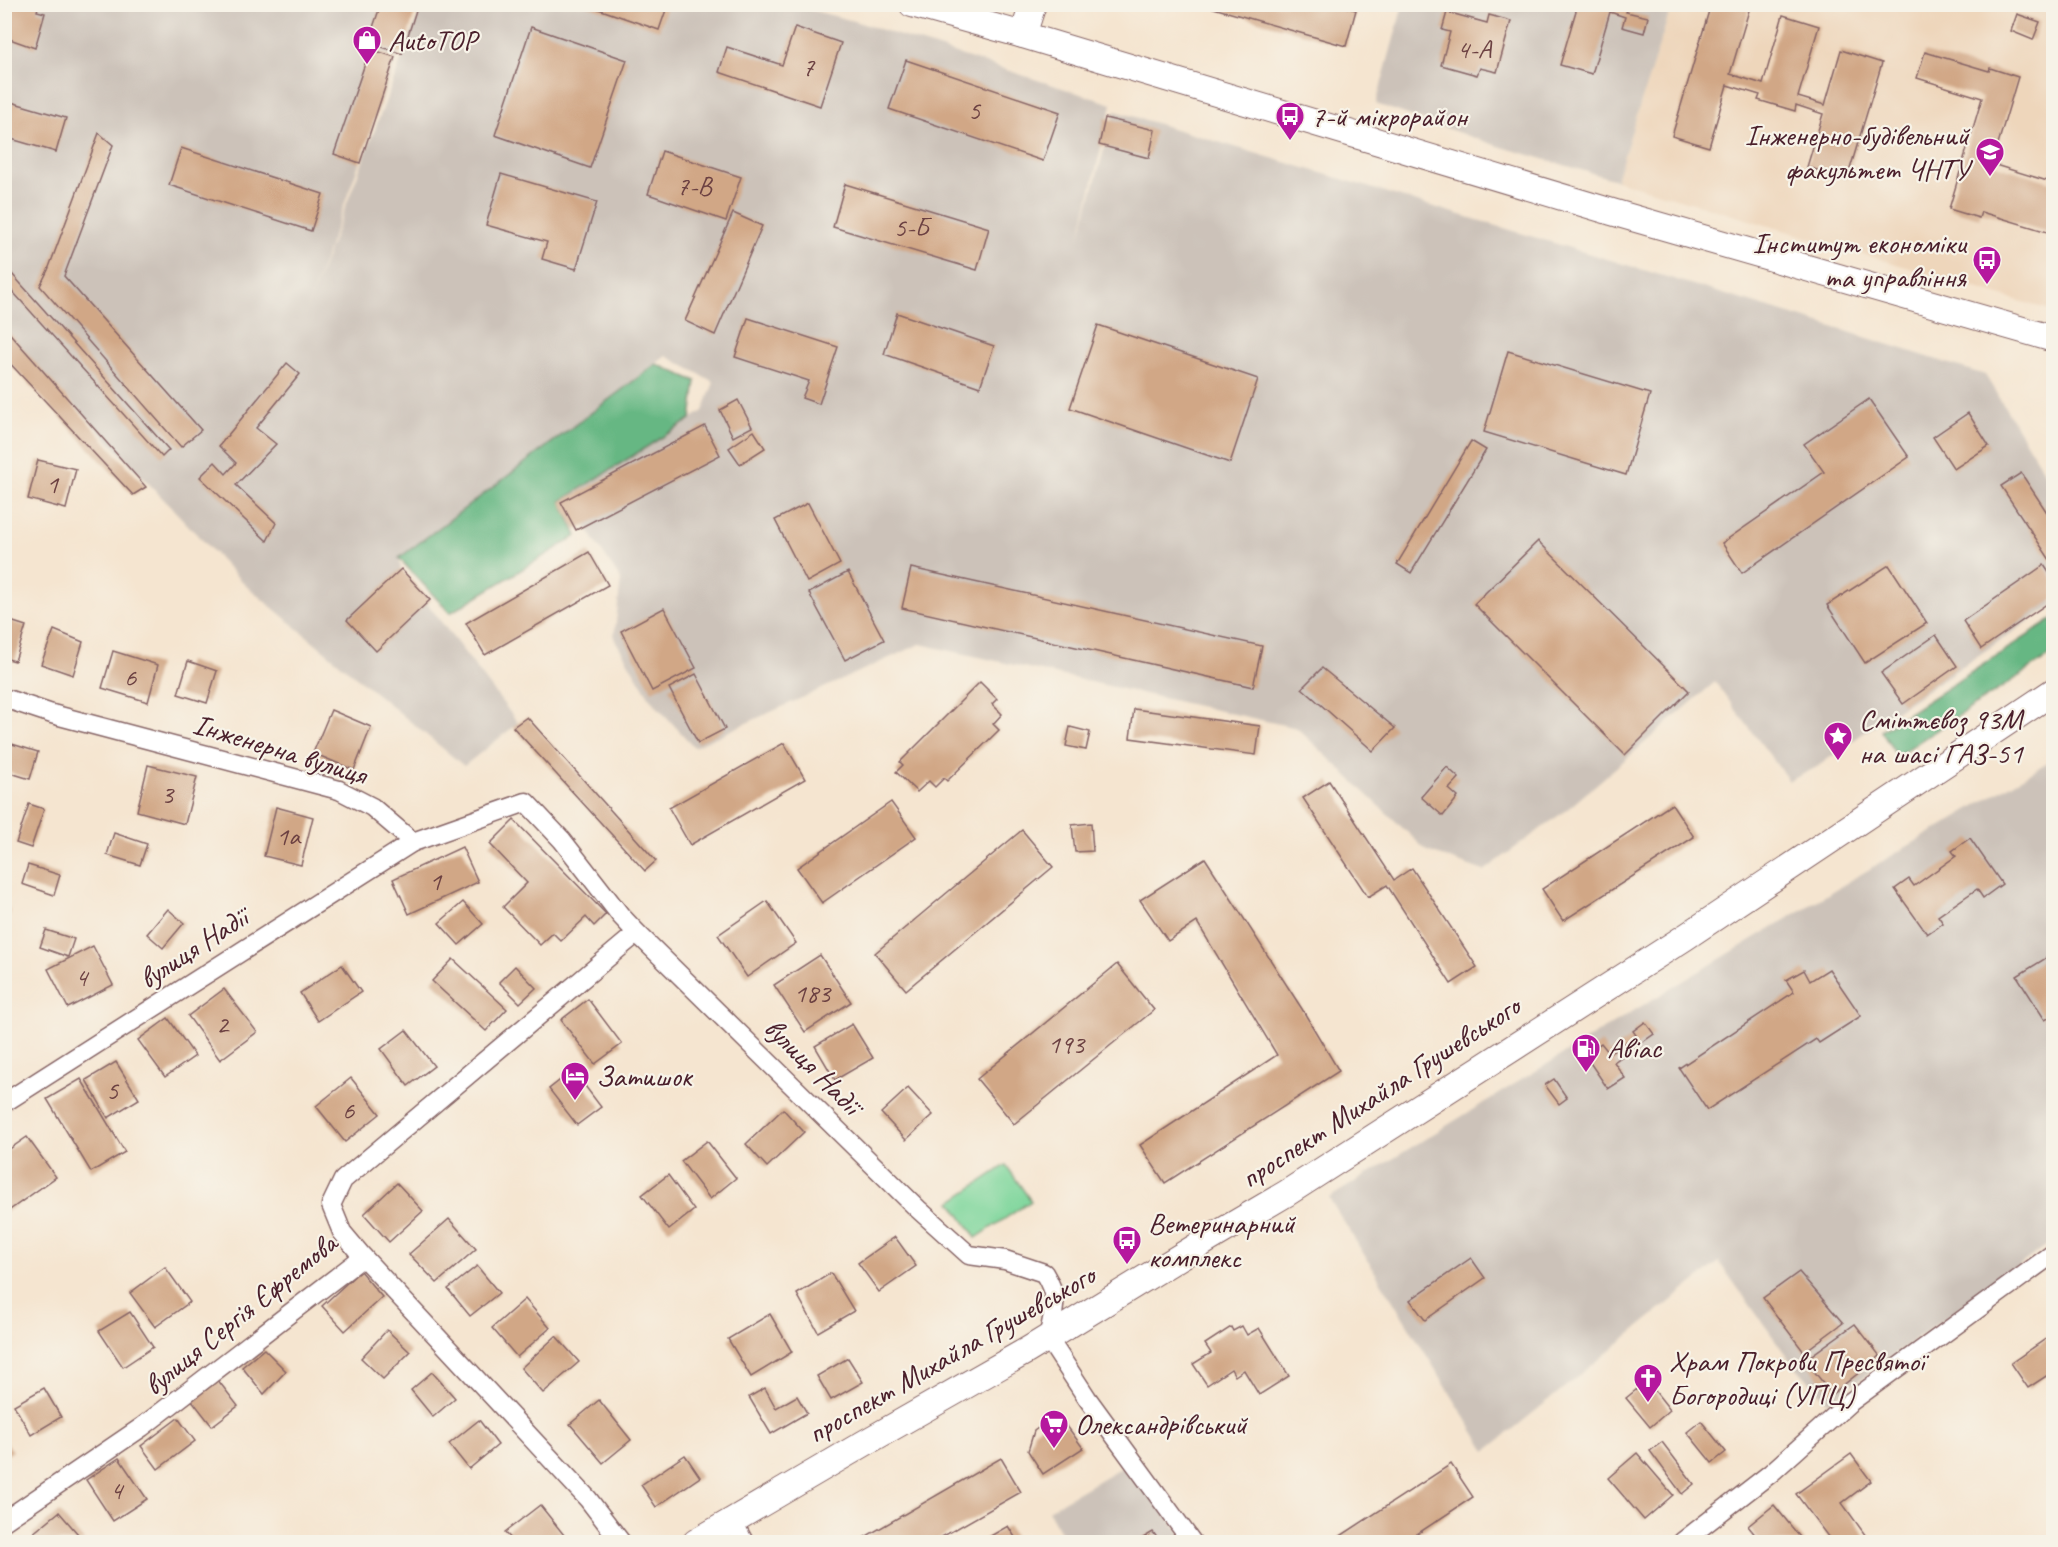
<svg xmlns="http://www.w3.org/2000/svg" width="2058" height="1547" viewBox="0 0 2058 1547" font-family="Caveat,sans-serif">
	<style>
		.built { fill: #eed6bb }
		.industrial { fill: #ccc2b9 }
		.green { fill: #7ed69b; stroke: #647a63; stroke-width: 1.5 }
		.forest { fill: #66b783; stroke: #586b57; stroke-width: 1.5 }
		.building { fill: #d1a786 }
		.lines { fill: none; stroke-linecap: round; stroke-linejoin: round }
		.street-casing { stroke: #866465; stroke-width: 21 }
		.secondary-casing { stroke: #866465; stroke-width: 28 }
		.street { stroke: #fff; stroke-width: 18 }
		.secondary { stroke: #fff; stroke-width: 26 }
		.labels { text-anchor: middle; stroke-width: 4.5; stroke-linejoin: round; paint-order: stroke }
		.number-label { font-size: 27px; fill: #6c4142 }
		.poi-label { font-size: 30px; fill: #4a1f2b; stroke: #f7f3e8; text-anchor: start }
		.street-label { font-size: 30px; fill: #4a1f2b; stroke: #f7f3e8 }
	</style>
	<rect width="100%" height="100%" fill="#f7f3e8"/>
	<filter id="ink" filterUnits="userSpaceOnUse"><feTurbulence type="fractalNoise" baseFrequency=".0167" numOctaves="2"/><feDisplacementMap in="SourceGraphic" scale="12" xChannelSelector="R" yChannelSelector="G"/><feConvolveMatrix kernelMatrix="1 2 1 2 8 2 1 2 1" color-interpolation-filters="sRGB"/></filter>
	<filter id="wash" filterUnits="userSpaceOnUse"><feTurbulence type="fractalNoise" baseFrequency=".008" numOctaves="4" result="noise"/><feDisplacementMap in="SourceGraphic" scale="24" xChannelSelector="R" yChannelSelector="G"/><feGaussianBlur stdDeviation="1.35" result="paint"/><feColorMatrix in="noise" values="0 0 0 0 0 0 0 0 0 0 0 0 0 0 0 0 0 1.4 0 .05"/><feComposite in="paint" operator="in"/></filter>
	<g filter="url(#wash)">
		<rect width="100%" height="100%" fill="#f5e5d0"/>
		<!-- built -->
		<polygon class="built" points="1672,5 2053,5 2053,311 1616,180"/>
		<!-- industrial -->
		<g class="industrial">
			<polygon points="5,5 416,5 306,311 422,5 791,5 854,21 1112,104 1078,242 1115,111 1836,328 1985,375 2053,486 2053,605 1865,732 1817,767 1789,781 1715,682 1570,807 1484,871 1427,851 1297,728 920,644 694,747 651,700 614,638 621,580 589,532 569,497 703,411 714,382 666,356 399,558 401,569 518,723 464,766 245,585 5,332"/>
			<polygon points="1403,5 1672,5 1616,180 1495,145 1376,104"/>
			<polygon points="2053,759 2053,1241 1828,1402 1789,1359 1719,1262 1486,1451 1329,1198 1640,1007"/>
			<polygon points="1130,1462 1187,1542 1067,1542 1048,1510"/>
		</g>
		<!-- green -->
		<polygon class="green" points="1006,1165 1031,1201 976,1238 951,1202"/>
		<!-- forest -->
		<g class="forest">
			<polygon points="656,364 696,381 691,419 561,501 577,536 450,613 399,558"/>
			<polygon points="2053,619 2053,654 1897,756 1881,731"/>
		</g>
		<g id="blocks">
			<!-- building -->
			<g class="building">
				<polygon points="4,4 39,4 37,11 45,13 35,48 4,37"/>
				<polygon points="381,4 418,4 402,54 368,42"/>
				<polygon points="584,4 668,4 659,30"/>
				<polygon points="1335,4 1356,10 1346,46 1203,5"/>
				<polygon points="1578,4 1629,4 1626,12 1648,17 1644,33 1622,27 1625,17 1610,12 1592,74 1560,65"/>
				<polygon points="1711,4 1741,4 1750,7 1730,74 1763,84 1783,15 1819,26 1798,97 1825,105 1841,50 1882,63 1847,179 1807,167 1823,114 1796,105 1795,111 1758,100 1760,95 1727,85 1709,147 1672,136"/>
				<polygon points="1447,12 1487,23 1489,15 1511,21 1497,72 1480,68 1477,75 1441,65 1450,32 1442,30"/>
				<polygon points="2017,14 2040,22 2033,40 2011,31"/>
				<polygon points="531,27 627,60 590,168 495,135"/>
				<polygon points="795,27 841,43 820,106 719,72 727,47 782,65"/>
				<polygon points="370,49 395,57 360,163 334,154"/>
				<polygon points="1925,52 1989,71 1990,68 2018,77 1992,164 2054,183 2054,234 1981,212 1979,218 1949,209 1982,98 1917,78"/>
				<polygon points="906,60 1060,112 1043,161 889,109"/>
				<polygon points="4,100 66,118 56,152 4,137"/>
				<polygon points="1105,118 1155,130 1149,158 1099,145"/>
				<polygon points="99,133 113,145 64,276 201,430 181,447 40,286 48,270"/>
				<polygon points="181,148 323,194 311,231 169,185"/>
				<polygon points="662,151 741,177 726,221 648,194"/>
				<polygon points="501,174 597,202 576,269 542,259 547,242 486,225"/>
				<polygon points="845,184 989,228 977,270 833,227"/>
				<polygon points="733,213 762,226 715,335 685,321"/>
				<polygon points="4,265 169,450 162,457 4,282"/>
				<polygon points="897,313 994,346 980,387 884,354"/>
				<polygon points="748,318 838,347 819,404 802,398 809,381 735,357"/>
				<polygon points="1098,325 1258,379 1230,463 1070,408"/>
				<polygon points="4,327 146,487 133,495 4,357"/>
				<polygon points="1508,351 1650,394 1626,475 1484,432"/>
				<polygon points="287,363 300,374 256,428 276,444 236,485 276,523 267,541 200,477 215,462 226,474 236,463 219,446"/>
				<polygon points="1869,399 1909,457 1742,573 1722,543 1824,472 1804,444"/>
				<polygon points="738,400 752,427 733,437 720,410"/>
				<polygon points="1968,413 1989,446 1954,469 1933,437"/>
				<polygon points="705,426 720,455 576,530 561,502"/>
				<polygon points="754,431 765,448 740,464 729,448"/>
				<polygon points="1471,441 1486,450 1411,573 1397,564"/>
				<polygon points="38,460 76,469 66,509 28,499"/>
				<polygon points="2021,473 2054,523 2054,566 2001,486"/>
				<polygon points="808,503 840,564 807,582 775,520"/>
				<polygon points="1538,541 1689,691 1625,755 1474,604"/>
				<polygon points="589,552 608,585 485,655 466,623"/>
				<polygon points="1889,565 1927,623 1865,663 1827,605"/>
				<polygon points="2044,565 2054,580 2054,599 1981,649 1963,621"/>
				<polygon points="911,568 1262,646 1253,687 902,608"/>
				<polygon points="401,569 430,600 376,651 347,620"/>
				<polygon points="848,572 884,640 845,660 809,593"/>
				<polygon points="664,608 696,668 652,691 621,631"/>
				<polygon points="4,619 26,626 15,661 4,658"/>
				<polygon points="54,630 83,642 73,675 41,664"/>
				<polygon points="1936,635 1957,666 1903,704 1881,673"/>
				<polygon points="113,651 158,665 148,702 102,688"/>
				<polygon points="188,661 217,671 207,703 178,694"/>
				<polygon points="1322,668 1395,728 1373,751 1302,688"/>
				<polygon points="696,674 725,729 698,743 669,688"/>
				<polygon points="980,682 997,699 992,704 1002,714 993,724 999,730 947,781 944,778 935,787 929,781 917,792 896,772 903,765 900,762"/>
				<polygon points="1134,709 1260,726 1256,755 1130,738"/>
				<polygon points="331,710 371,727 354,770 313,753"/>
				<polygon points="527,717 656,861 645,871 513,727"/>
				<polygon points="1070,727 1090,732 1086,750 1066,746"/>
				<polygon points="784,743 805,779 690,845 669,808"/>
				<polygon points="12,744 38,752 30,779 4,771"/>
				<polygon points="148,765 197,777 185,824 137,811"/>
				<polygon points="1447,767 1459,778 1449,789 1458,797 1443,816 1421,797"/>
				<polygon points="1329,781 1394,880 1412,868 1477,967 1451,984 1387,885 1368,897 1303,798"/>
				<polygon points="891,802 916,837 822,903 797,868"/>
				<polygon points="29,804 44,809 31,848 16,843"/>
				<polygon points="1672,804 1694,837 1563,921 1542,889"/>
				<polygon points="276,807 313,817 301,865 264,856"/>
				<polygon points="514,820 606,914 594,926 586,917 561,941 553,933 540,945 503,907 527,883 490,844"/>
				<polygon points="1091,823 1093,851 1075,852 1072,825"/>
				<polygon points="1022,830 1053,867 906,990 875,953"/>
				<polygon points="114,833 147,844 140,865 107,855"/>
				<polygon points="1970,838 2002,884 1983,898 1977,889 1938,916 1943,923 1927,934 1895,889 1909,879 1914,886 1956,856 1952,851"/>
				<polygon points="462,847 478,882 409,914 393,879"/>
				<polygon points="1205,858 1302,1009 1339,1071 1165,1183 1140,1145 1277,1055 1197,922 1168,941 1140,900"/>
				<polygon points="28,865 60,875 54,895 22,884"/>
				<polygon points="4,896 10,914 4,916"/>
				<polygon points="767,901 796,943 747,977 718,935"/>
				<polygon points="463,902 483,924 459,945 439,923"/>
				<polygon points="168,909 184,923 163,948 147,934"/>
				<polygon points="46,930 74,939 68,957 40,947"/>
				<polygon points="93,946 113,985 68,1008 48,969"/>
				<polygon points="2054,953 2054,1015 2045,1020 2017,976"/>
				<polygon points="820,955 851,1002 805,1032 774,985"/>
				<polygon points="453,959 507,1009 486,1031 432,981"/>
				<polygon points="1117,964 1154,1010 1014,1124 977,1079"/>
				<polygon points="342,965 361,992 318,1021 300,993"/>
				<polygon points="515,966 536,988 520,1003 499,982"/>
				<polygon points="1829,969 1861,1016 1819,1043 1816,1039 1707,1110 1679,1068 1794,992 1786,980 1804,970 1810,981"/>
				<polygon points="224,989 257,1032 220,1060 188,1016"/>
				<polygon points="588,999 622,1044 595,1064 561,1020"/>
				<polygon points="168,1018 195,1056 165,1077 138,1040"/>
				<polygon points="1645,1022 1654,1034 1614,1062 1625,1078 1608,1089 1584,1054 1601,1043 1609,1053 1636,1035 1633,1031"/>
				<polygon points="852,1024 873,1058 835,1080 815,1046"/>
				<polygon points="406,1030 434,1066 408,1086 381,1049"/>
				<polygon points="116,1062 139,1099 108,1118 86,1080"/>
				<polygon points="573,1070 601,1107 577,1125 549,1089"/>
				<polygon points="351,1078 380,1114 345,1142 316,1106"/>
				<polygon points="81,1079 125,1152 91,1172 47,1099"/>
				<polygon points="1554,1079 1567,1098 1559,1104 1545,1085"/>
				<polygon points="908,1088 933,1115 906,1140 881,1113"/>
				<polygon points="783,1109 804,1132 767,1167 746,1144"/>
				<polygon points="27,1137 56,1177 4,1214 4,1153"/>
				<polygon points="707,1141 736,1178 710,1199 681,1161"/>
				<polygon points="668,1175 694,1210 669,1230 642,1195"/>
				<polygon points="397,1183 423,1211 389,1242 364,1214"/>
				<polygon points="449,1219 476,1249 437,1283 409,1254"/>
				<polygon points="895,1237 916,1266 879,1292 858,1263"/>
				<polygon points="1471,1258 1485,1278 1425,1320 1410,1300"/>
				<polygon points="477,1266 499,1293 470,1316 448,1289"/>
				<polygon points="165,1267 190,1302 155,1327 130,1293"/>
				<polygon points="360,1271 382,1297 345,1331 322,1306"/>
				<polygon points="1799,1272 1843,1323 1804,1352 1763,1298"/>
				<polygon points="831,1273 854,1311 818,1332 797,1294"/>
				<polygon points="525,1299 550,1328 517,1357 492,1328"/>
				<polygon points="130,1312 153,1347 123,1367 99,1331"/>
				<polygon points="770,1314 792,1352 751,1377 728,1339"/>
				<polygon points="1855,1324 1880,1356 1832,1394 1805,1360"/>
				<polygon points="1242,1326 1247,1335 1259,1328 1289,1376 1259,1395 1244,1370 1235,1376 1231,1369 1207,1385 1193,1364 1211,1353 1205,1344 1231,1327 1233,1331"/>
				<polygon points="387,1330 410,1352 383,1379 361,1358"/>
				<polygon points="556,1336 579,1362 543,1393 521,1368"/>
				<polygon points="2047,1338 2054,1347 2054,1371 2028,1388 2011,1363"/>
				<polygon points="264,1349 286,1371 264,1394 242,1367"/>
				<polygon points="848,1358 863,1382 831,1400 817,1376"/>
				<polygon points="432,1372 455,1398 433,1417 411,1390"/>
				<polygon points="217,1379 238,1406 212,1426 191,1399"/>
				<polygon points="1647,1381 1670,1410 1650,1427 1626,1398"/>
				<polygon points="44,1388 61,1417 31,1435 14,1405"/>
				<polygon points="765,1388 776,1408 797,1396 807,1413 771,1434 749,1397"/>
				<polygon points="599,1400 631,1440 603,1463 570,1424"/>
				<polygon points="178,1418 195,1441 158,1469 141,1446"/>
				<polygon points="479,1420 498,1445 469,1469 449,1444"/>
				<polygon points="1701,1421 1726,1452 1712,1463 1687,1432"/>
				<polygon points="1045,1423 1067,1426 1083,1448 1043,1474 1028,1451 1034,1431"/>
				<polygon points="4,1440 13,1451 4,1457"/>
				<polygon points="1662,1442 1694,1484 1682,1494 1650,1451"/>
				<polygon points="1637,1453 1673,1495 1644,1520 1608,1478"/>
				<polygon points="1851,1454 1871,1481 1842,1503 1866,1536 1857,1542 1832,1542 1796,1494"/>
				<polygon points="685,1455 700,1477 656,1507 641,1485"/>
				<polygon points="119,1458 147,1499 113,1521 86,1480"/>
				<polygon points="1001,1458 1021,1492 933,1542 858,1541"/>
				<polygon points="1451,1464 1473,1497 1405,1542 1342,1542 1339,1537"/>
				<polygon points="540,1505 568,1540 565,1542 514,1542 505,1532"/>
				<polygon points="1774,1505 1804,1542 1761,1542 1748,1526"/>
				<polygon points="59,1512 84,1541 82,1542 39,1542 32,1534"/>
				<polygon points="1008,1526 1018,1542 980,1542"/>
				<polygon points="1153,1532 1160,1542 1136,1542"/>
			</g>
		</g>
	</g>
	<g filter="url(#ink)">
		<use href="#blocks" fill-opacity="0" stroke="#866465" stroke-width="1.5"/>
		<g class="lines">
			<!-- street casing -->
			<g class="street-casing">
				<g id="street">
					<path d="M4 698 52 714 339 790 372 807 413 842 526 802 562 840 621 916 637 933 918 1209 969 1255 1005 1260 1044 1273C1060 1299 1054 1309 1048 1338L1087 1398 1192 1542"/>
					<polyline points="4,1103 413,842"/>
					<polyline points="363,1257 588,1499 621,1542"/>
					<polyline points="732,1520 744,1542"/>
					<polyline points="4,1521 142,1427 363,1257 342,1232 331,1205 343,1180 637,933"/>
					<polyline points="1682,1542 1771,1473 1849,1403 2054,1253"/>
				</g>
			</g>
			<!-- secondary casing -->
			<g class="secondary-casing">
				<g id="secondary">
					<polyline points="912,4 1023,35 1612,212 2054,339"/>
					<polyline points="1023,35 1033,4"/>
					<polyline points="696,1542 863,1444 1028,1350 1209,1239 1287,1193 1684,938 2054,691"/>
				</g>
			</g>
			<!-- street -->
			<use href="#street" class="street"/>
			<!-- secondary -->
			<use href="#secondary" class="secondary"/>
		</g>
	</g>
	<!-- icons -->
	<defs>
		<g id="shop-pin" transform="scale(1.5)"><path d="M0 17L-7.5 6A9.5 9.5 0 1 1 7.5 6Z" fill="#b5179e" stroke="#f7f3e8"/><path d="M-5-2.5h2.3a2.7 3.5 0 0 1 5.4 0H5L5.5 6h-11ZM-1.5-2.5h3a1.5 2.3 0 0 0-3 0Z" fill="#fff"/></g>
		<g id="bus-pin" transform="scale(1.5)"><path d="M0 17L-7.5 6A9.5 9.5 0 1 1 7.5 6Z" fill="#b5179e" stroke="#f7f3e8"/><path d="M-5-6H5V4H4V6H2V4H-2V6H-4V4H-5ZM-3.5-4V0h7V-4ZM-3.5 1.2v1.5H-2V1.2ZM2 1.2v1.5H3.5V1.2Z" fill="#fff"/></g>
		<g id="university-pin" transform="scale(1.5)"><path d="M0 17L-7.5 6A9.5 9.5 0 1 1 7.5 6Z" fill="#b5179e" stroke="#f7f3e8"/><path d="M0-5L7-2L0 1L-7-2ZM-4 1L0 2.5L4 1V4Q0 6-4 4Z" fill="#fff"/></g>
		<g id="sight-pin" transform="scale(1.5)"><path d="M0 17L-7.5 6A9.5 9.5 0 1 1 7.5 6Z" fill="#b5179e" stroke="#f7f3e8"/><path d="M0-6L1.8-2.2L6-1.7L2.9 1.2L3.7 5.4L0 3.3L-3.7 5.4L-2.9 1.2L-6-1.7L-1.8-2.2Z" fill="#fff"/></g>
		<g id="fuel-pin" transform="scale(1.5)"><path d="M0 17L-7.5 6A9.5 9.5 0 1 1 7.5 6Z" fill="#b5179e" stroke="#f7f3e8"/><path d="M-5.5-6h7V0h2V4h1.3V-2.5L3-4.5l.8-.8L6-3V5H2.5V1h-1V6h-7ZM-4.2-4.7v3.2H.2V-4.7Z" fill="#fff"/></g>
		<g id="hotel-pin" transform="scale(1.5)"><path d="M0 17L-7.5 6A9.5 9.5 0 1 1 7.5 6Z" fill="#b5179e" stroke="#f7f3e8"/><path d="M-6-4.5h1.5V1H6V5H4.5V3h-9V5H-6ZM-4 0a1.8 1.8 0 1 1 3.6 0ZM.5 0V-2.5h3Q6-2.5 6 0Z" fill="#fff"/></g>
		<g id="church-pin" transform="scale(1.5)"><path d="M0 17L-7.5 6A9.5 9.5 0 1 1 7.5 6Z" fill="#b5179e" stroke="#f7f3e8"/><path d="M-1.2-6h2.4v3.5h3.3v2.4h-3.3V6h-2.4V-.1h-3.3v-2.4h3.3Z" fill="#fff"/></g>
		<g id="supermarket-pin" transform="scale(1.5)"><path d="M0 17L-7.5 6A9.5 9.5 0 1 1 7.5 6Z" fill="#b5179e" stroke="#f7f3e8"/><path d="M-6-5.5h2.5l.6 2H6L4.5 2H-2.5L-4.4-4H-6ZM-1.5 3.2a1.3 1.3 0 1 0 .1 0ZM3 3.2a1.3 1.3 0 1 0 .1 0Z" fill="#fff"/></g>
	</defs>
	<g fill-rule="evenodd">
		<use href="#shop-pin" x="367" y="40"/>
		<use href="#bus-pin" x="1290" y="116"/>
		<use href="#university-pin" x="1990" y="152"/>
		<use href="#bus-pin" x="1987" y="260"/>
		<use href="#sight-pin" x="1838" y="736"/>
		<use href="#fuel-pin" x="1586" y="1048"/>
		<use href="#hotel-pin" x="575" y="1076"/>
		<use href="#bus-pin" x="1127" y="1240"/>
		<use href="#church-pin" x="1648" y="1378"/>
		<use href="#supermarket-pin" x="1054" y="1424"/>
	</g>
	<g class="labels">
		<!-- number labels -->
		<g class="number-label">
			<text x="1474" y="58">4-А</text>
			<text x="808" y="76">7</text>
			<text x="974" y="119">5</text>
			<text x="694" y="195">7-В</text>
			<text x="911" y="236">5-Б</text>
			<text x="52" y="493">1</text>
			<text x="130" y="686">6</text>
			<text x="167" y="803">3</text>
			<text x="288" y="845">1а</text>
			<text x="435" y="890">1</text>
			<text x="81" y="986">4</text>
			<text x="812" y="1002">183</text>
			<text x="222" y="1033">2</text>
			<text x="1066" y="1053">193</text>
			<text x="112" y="1099">5</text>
			<text x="348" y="1119">6</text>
			<text x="116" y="1499">4</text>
		</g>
		<!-- poi labels -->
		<g class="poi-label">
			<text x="388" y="50">AutoTOP</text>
			<text x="1311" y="126">7-й мікрорайон</text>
			<text x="1969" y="145" text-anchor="end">Інженерно-будівельний<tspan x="1969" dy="34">факультет ЧНТУ</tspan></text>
			<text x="1966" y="253" text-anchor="end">Інститут економіки<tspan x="1966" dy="34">та управління</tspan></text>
			<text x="1859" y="729">Сміттєвоз 93М<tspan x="1859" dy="34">на шасі ГАЗ-51</tspan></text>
			<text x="1607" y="1058">Авіас</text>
			<text x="596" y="1086">Затишок</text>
			<text x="1148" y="1233">Ветеринарний<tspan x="1148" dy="34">комплекс</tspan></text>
			<text x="1669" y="1371">Храм Покрови Пресвятої<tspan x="1669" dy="34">Богородиці (УПЦ)</tspan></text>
			<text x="1075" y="1434">Олександрівський</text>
		</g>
		<!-- street labels -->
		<g class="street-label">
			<text transform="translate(280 749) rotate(17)" y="10">Інженерна вулиця</text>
			<text transform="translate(193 948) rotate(-33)" y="10">вулиця Надії</text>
			<text transform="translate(813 1066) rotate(45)" y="10">вулиця Надії</text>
			<text transform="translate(1380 1092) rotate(-33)" y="10">проспект Михайла Грушевського</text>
			<text transform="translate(240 1314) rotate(-39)" y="10">вулиця Сергія Єфремова</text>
			<text transform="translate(951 1354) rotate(-30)" y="10">проспект Михайла Грушевського</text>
		</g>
	</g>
	<!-- margin -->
	<rect width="2058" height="1547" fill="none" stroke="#f7f3e8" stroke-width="24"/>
</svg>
